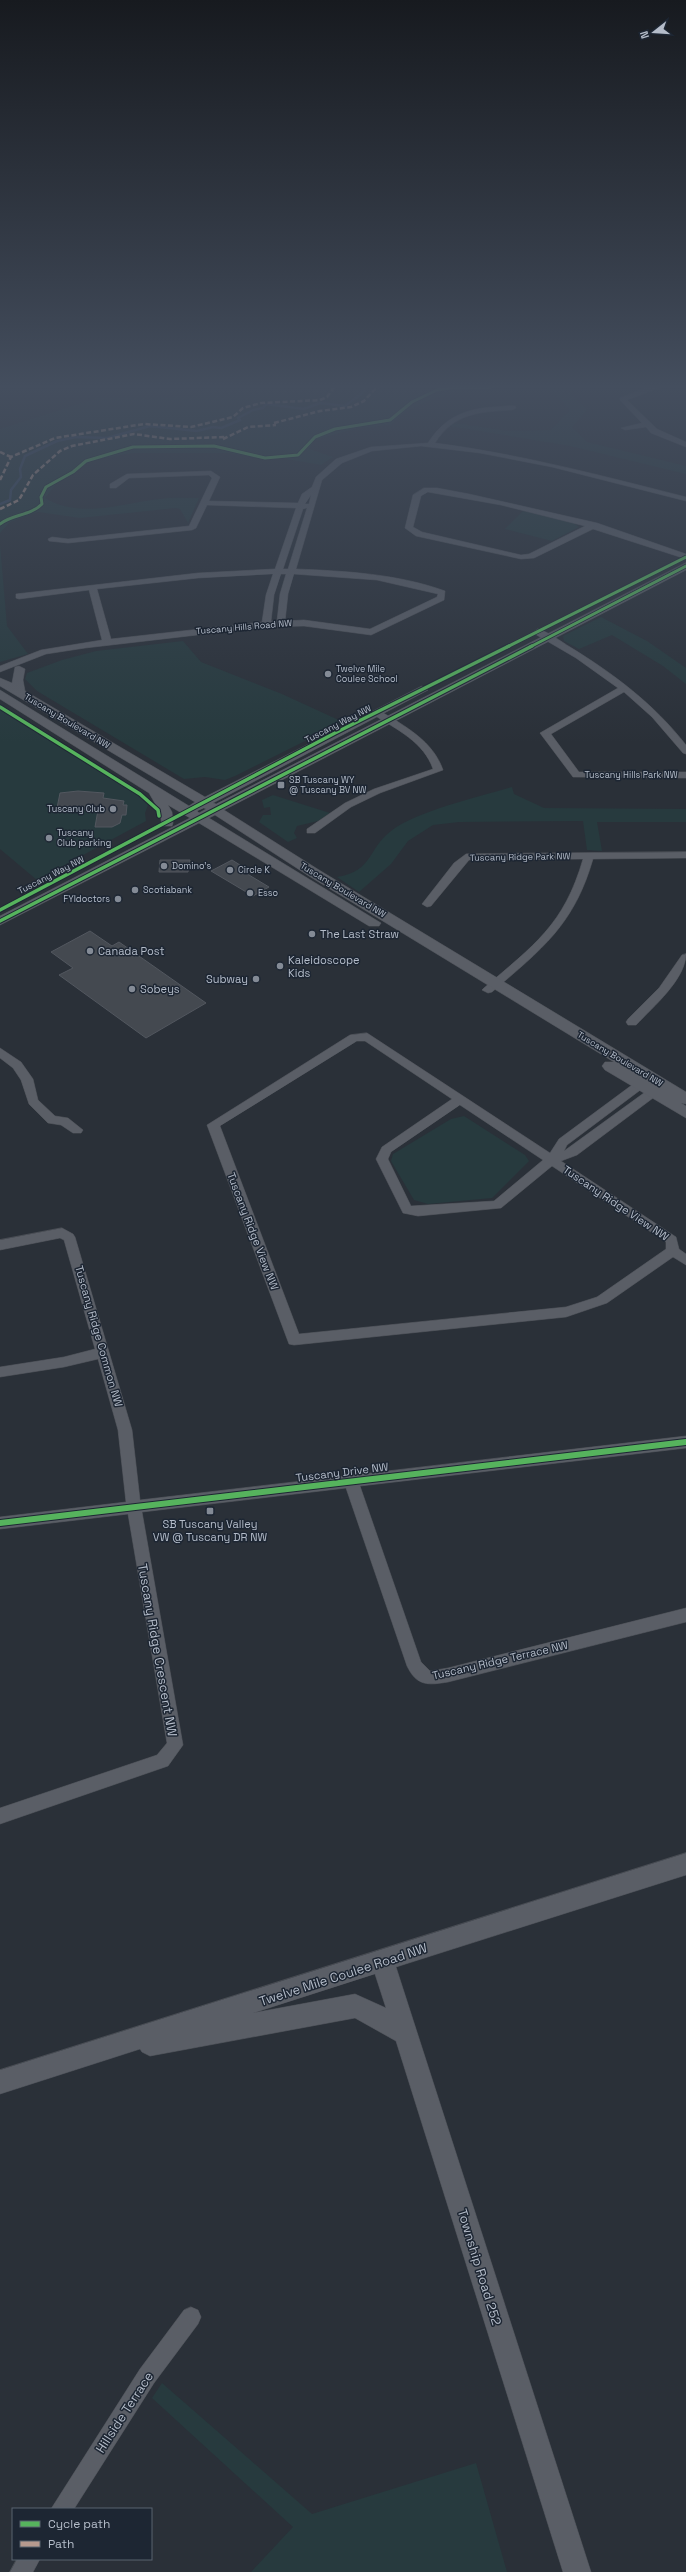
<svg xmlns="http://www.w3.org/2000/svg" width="686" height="2572" viewBox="0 0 686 2572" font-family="'Space Grotesk',sans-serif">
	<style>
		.green { fill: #273a3e }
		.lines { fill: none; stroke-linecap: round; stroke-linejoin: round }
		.stream { stroke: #384963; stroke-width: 2.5 }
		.building { fill: #444950; stroke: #52575f }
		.minor-casing { stroke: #484c53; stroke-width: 1 }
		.tertiary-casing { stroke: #484c53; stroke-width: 1 }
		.minor { fill: #5a5e66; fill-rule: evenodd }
		.tertiary { fill: #5a5e66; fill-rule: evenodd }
		.quiet { stroke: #b69a8f; stroke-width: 2.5; stroke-dasharray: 5 2.5; stroke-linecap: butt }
		.cycleway-far2-casing { stroke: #1d2633; stroke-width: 4.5 }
		.cycleway-far1-casing { stroke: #1d2633; stroke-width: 5.5 }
		.cycleway-casing { stroke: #1d2633; stroke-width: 8 }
		.cycleway-far2 { stroke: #56b35d; stroke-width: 3 }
		.cycleway-far1 { stroke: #56b35d; stroke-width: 3.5 }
		.cycleway { stroke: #56b35d; stroke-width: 6 }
		.poi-dot { fill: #848b96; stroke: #1d2633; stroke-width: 1.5 }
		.labels { text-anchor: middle; stroke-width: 3; stroke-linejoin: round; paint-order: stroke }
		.far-street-label { font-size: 9px; fill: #b4bcc9; stroke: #1d2633 }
		.far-poi-label { font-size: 9px; fill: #b4bcc9; stroke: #1d2633; text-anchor: start }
		.poi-label { font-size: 11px; fill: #b4bcc9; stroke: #1d2633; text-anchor: start }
		.street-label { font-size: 11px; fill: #b4bcc9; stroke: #1d2633 }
		.near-street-label { font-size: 13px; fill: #b4bcc9; stroke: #1d2633 }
	</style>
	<rect width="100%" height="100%" fill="#2a3038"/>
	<!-- green -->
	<g class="green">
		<path d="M211 383H594L569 392 587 410 572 427 587 442 686 466V474L570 446 450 426 455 423 508 431 551 430 570 410C565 405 557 394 551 390 519 375 412 394 391 425L358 428 314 440 309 449 333 457 321 465 281 458 266 460 229 453H132L87 461 76 473 59 480 45 498C80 519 120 504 159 499 172 497 186 498 199 498L188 523 180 509 176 508 80 518 38 512 10 522 0 533V429L101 397 149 399 199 395Z"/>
		<polygon points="524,510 574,523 579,527 552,541 505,529"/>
		<polygon points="0,544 7,626 28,654 0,662"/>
		<polygon points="601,617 647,641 686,668 686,684 663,666 612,635 579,649 564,641 563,636"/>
		<polygon points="183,641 201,662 282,694 343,722 235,776 225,780 205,777 184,779 37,691 25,679 27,673 62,660 96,651"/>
		<polygon points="0,709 136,794 148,805 145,813 146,821 37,880 0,849"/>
		<path d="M512 787 514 794 544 808 686 809V822H597L602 851 587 850 583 821 459 822 433 825 408 841 391 864 359 892 337 877C374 871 367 849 391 831 417 811 479 797 512 787Z"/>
		<polygon points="273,795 330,813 318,821 297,826 294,833 297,838 288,842 259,822 263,815 271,815 270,807 264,808 262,800"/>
		<polygon points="464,1116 525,1155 529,1161 492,1198 428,1204 414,1200 391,1161 393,1154 451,1119"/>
		<polygon points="162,2383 312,2514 476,2463 507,2572 251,2572 293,2527 152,2398"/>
	</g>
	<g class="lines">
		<!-- stream -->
		<polyline class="stream" points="0,504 10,500 11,490 21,477 20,469 25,456 57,441 76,437 107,438 150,426 197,431 213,427 221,428 240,420 238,418 253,410 263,408 266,404 304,409 320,403 345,406 361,394 368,383"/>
	</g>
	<!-- building -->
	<g class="building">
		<polygon points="78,791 104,793 103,798 124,801 123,805 127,805 126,815 122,815 120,823 112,827 95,827 98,810 57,808 60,793"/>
		<polygon points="160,860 190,860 188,872 159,872"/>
		<polygon points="232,860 248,870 244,872 269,887 253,896 211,871"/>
		<polygon points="90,931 112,946 119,942 206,1003 146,1038 59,975 73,968 51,952"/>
	</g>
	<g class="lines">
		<!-- minor casing -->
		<g class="minor-casing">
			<g id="minor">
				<polygon points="659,383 672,383 627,400 657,429 686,442 686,447 651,433 646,427 625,430 621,428 642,423 620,400 620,398"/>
				<path d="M515 406 516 408 512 410C479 412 454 413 435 443 520 454 603 476 686 497V501L552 467 480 453 421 446 372 451 342 463 322 480 296 569C346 571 398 574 445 591L444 600 371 635 304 626 266 627 85 648 46 654 0 672V666L41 650 102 640 89 590 19 599 16 598V594L198 573 275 569 296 508 207 505 196 528 192 530 68 543 49 541 48 539 52 537 68 539 189 526 212 478 209 475 129 478 116 488H110V484L127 474 211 471 220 477 209 501 298 503 302 494 312 487 316 477 336 459 371 447 428 443C444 418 464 409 493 407 500 407 508 405 515 406ZM311 495 309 504H305ZM307 508 288 569H283L303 509ZM273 574 266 595 262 622 111 639 97 589 198 578ZM281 574H286L280 594 277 621H271L274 595ZM294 574 377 580 438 594 437 597 370 629 304 620 285 621 288 594Z"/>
				<path d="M424 488H437L469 494 597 523 686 554V559L593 529 534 558 521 559 416 536 405 528 413 495ZM428 492 501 505 585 526 529 554 521 555 422 532 413 527 421 496Z"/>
				<path d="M538 629C549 632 560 641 570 647 614 674 654 704 686 745V754L683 753 652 717 624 692 551 734 579 772H686V778L573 777 540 733 618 688 576 658 535 634 534 632Z"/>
				<path d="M374 711H380C405 726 433 741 443 770L380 793 351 807 315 833H307V829L345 803 374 789 433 769C424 742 396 729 374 715Z"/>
				<path d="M686 852V858L593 859C574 925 542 949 492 992L488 993 482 990 484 988C534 945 564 925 583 859L469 860 431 906 427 907 422 904 454 863 466 854Z"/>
				<path d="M686 954C686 979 653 1007 636 1025H628L626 1022 628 1019 659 988 682 955Z"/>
				<path d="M367 1033 550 1153 559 1139 636 1082 656 1077 660 1078 662 1081 657 1095 577 1155 561 1161 676 1237 679 1249 686 1254V1265L673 1257 607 1303 566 1317 294 1345 289 1344 207 1125 350 1035ZM357 1041H365L452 1099 382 1147 376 1159 403 1213 418 1216 501 1208 552 1166 666 1242V1249L597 1297 566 1307 299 1334 220 1126ZM648 1087V1090L564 1151 567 1145 643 1088ZM460 1105 543 1160 494 1201 411 1206 388 1159 391 1152Z"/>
				<polygon points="0,1048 21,1062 33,1079 38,1100 55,1116 68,1118 83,1130 81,1133 73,1133 61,1125 48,1123 29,1104 21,1080 13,1068 0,1058"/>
				<path d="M62 1228 73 1234 75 1237 132 1430 140 1500 686 1436V1448L360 1486 421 1662 430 1671 448 1668 686 1608V1622L448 1682C429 1685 417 1687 407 1666L346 1488 142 1512 183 1745 168 1766 0 1824V1808L157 1755 167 1743 128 1514 0 1529V1517L126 1502 118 1430 98 1359 64 1367 0 1377V1367L64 1357 95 1349 64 1240 60 1238 0 1250V1240Z"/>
				<polygon points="191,2307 198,2310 201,2317 198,2324 154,2383 74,2509 51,2509 140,2369 184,2310"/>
				<polygon points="17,2559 40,2559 33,2572 10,2572"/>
			</g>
		</g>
		<!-- tertiary casing -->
		<g class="tertiary-casing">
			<g id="tertiary">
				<path d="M686 563V570L224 810 319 870 686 1092V1104L681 1103 686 1106V1118L605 1070 602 1066 605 1062H614L309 876 215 815 209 818 381 923 379 926H369L199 823 0 925V916L190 818 168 805 172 812 173 823 172 826H162L160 812 149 793 0 699V690L189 806 195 802 0 686V678L12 683 15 667 19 666 25 669 23 680 25 691 205 797 418 688 422 686 428 690 213 803 216 804ZM204 808 206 809 199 813 197 811Z"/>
				<path d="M686 1853V1875L396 1967 591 2572H563L396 2041 355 2018 150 2056 142 2052 140 2049 0 2094V2070ZM375 1974 386 2008 355 1994 253 2013Z"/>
			</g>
		</g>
		<!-- minor -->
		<use href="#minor" class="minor"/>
		<!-- tertiary -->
		<use href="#tertiary" class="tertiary"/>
		<!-- quiet -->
		<g class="quiet">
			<polyline points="274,423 320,411 351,407 364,401 374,390 386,383"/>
			<polyline points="223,439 248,427 276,425"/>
			<polyline points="0,452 11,457"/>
			<polyline points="0,480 11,457 55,438 144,424 191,427 233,417 243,408 261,403 320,400 327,397 337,383"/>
			<polyline points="0,509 19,500 33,475 60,451 72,446 134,434 170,439 226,437"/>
		</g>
		<!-- cycleway-far2 casing -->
		<g class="cycleway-far2-casing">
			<g id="cycleway-far2">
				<path d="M0 524C13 514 30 516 42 504L41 497 46 487 73 472 86 461 133 447 214 446 265 458 298 455 315 437 335 429 390 420 412 402 437 390 457 387 486 388 508 383"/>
				<polyline points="507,647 686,557"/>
				<polyline points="530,647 686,566"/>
			</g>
		</g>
		<!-- cycleway-far1 casing -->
		<g class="cycleway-far1-casing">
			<g id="cycleway-far1">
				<polyline points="0,707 140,794 158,810 159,816"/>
				<polyline points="0,910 335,733 509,646"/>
				<polyline points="0,921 532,646"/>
			</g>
		</g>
		<!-- cycleway casing -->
		<g class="cycleway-casing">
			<polyline id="cycleway" points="0,1523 686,1442"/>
		</g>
		<!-- cycleway-far2 -->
		<use href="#cycleway-far2" class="cycleway-far2"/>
		<!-- cycleway-far1 -->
		<use href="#cycleway-far1" class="cycleway-far1"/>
		<!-- cycleway -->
		<use href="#cycleway" class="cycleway"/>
	</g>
	<!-- sky -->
	<linearGradient id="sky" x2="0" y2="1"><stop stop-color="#171a1f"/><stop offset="0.52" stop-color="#444e5e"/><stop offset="1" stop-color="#444e5e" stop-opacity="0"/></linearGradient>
	<rect width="686" height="743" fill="url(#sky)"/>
	<!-- markers -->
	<g class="poi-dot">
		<circle cx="328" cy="674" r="4"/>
		<rect x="277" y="781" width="8" height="8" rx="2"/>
		<circle cx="113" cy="809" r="4"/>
		<circle cx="49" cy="838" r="4"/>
		<circle cx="164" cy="866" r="4"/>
		<circle cx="230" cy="870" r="4"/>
		<circle cx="135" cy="890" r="4"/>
		<circle cx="250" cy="893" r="4"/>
		<circle cx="118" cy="899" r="4"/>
		<circle cx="312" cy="934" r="4"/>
		<circle cx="90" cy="951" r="4"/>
		<circle cx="280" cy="966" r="4"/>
		<circle cx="256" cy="979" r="4"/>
		<circle cx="132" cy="989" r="4"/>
		<rect x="206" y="1507" width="8" height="8" rx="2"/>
	</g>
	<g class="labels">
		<!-- far-street labels -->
		<g class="far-street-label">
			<text transform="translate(244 627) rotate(-5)" y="3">Tuscany Hills Road NW</text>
			<text transform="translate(67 721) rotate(31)" y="3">Tuscany Boulevard NW</text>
			<text transform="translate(338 724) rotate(-27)" y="3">Tuscany Way NW</text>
			<text x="631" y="778">Tuscany Hills Park NW</text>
			<text transform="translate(520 857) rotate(-1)" y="3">Tuscany Ridge Park NW</text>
			<text transform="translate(51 875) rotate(-27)" y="3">Tuscany Way NW</text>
			<text transform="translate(343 890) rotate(31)" y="3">Tuscany Boulevard NW</text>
			<text transform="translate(620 1059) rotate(31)" y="3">Tuscany Boulevard NW</text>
		</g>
		<!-- far-poi labels -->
		<g class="far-poi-label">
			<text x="336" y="672">Twelve Mile<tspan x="336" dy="10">Coulee School</tspan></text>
			<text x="289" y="783">SB Tuscany WY<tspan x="289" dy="10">@ Tuscany BV NW</tspan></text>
			<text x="105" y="812" text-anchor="end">Tuscany Club</text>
			<text x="57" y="836">Tuscany<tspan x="57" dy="10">Club parking</tspan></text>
			<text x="172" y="869">Domino's</text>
			<text x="238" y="873">Circle K</text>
			<text x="143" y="893">Scotiabank</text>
			<text x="258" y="896">Esso</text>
			<text x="110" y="902" text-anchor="end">FYIdoctors</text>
		</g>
		<!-- poi labels -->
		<g class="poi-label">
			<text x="320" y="938">The Last Straw</text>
			<text x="98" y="955">Canada Post</text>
			<text x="288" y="964">Kaleidoscope<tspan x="288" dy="13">Kids</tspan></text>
			<text x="248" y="983" text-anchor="end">Subway</text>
			<text x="140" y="993">Sobeys</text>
			<text x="210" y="1528" text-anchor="middle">SB Tuscany Valley<tspan x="210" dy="13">VW @ Tuscany DR NW</tspan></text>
		</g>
		<!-- street labels -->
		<g class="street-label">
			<text transform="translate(616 1203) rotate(34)" y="4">Tuscany Ridge View NW</text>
			<text transform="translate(253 1231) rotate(69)" y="4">Tuscany Ridge View NW</text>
			<text transform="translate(99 1336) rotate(74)" y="4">Tuscany Ridge Common NW</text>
			<text transform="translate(342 1472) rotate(-7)" y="4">Tuscany Drive NW</text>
			<text transform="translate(500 1660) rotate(-13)" y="4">Tuscany Ridge Terrace NW</text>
		</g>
		<!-- near-street labels -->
		<g class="near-street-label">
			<text transform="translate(158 1650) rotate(80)" y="5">Tuscany Ridge Crescent NW</text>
			<text transform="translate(343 1974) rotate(-18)" y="5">Twelve Mile Coulee Road NW</text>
			<text transform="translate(480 2267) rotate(73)" y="5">Township Road 252</text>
			<text transform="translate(124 2412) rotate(-57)" y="5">Hillside Terrace</text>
		</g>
	</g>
	<!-- legend -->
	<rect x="12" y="2508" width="140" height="52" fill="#1d2633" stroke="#59626f"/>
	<rect x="20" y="2521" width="20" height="6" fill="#56b35d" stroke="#59626f"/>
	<text x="48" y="2528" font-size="12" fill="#b4bcc9">Cycle path</text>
	<rect x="20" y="2541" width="20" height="6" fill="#b69a8f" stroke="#59626f"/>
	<text x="48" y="2548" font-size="12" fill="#b4bcc9">Path</text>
	<!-- north arrow -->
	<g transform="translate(654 32) rotate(253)" stroke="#1d2633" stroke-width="3" paint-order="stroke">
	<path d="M0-3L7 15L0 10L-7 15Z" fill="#b4bcc9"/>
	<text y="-6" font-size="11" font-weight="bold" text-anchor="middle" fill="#b4bcc9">N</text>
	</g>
</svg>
